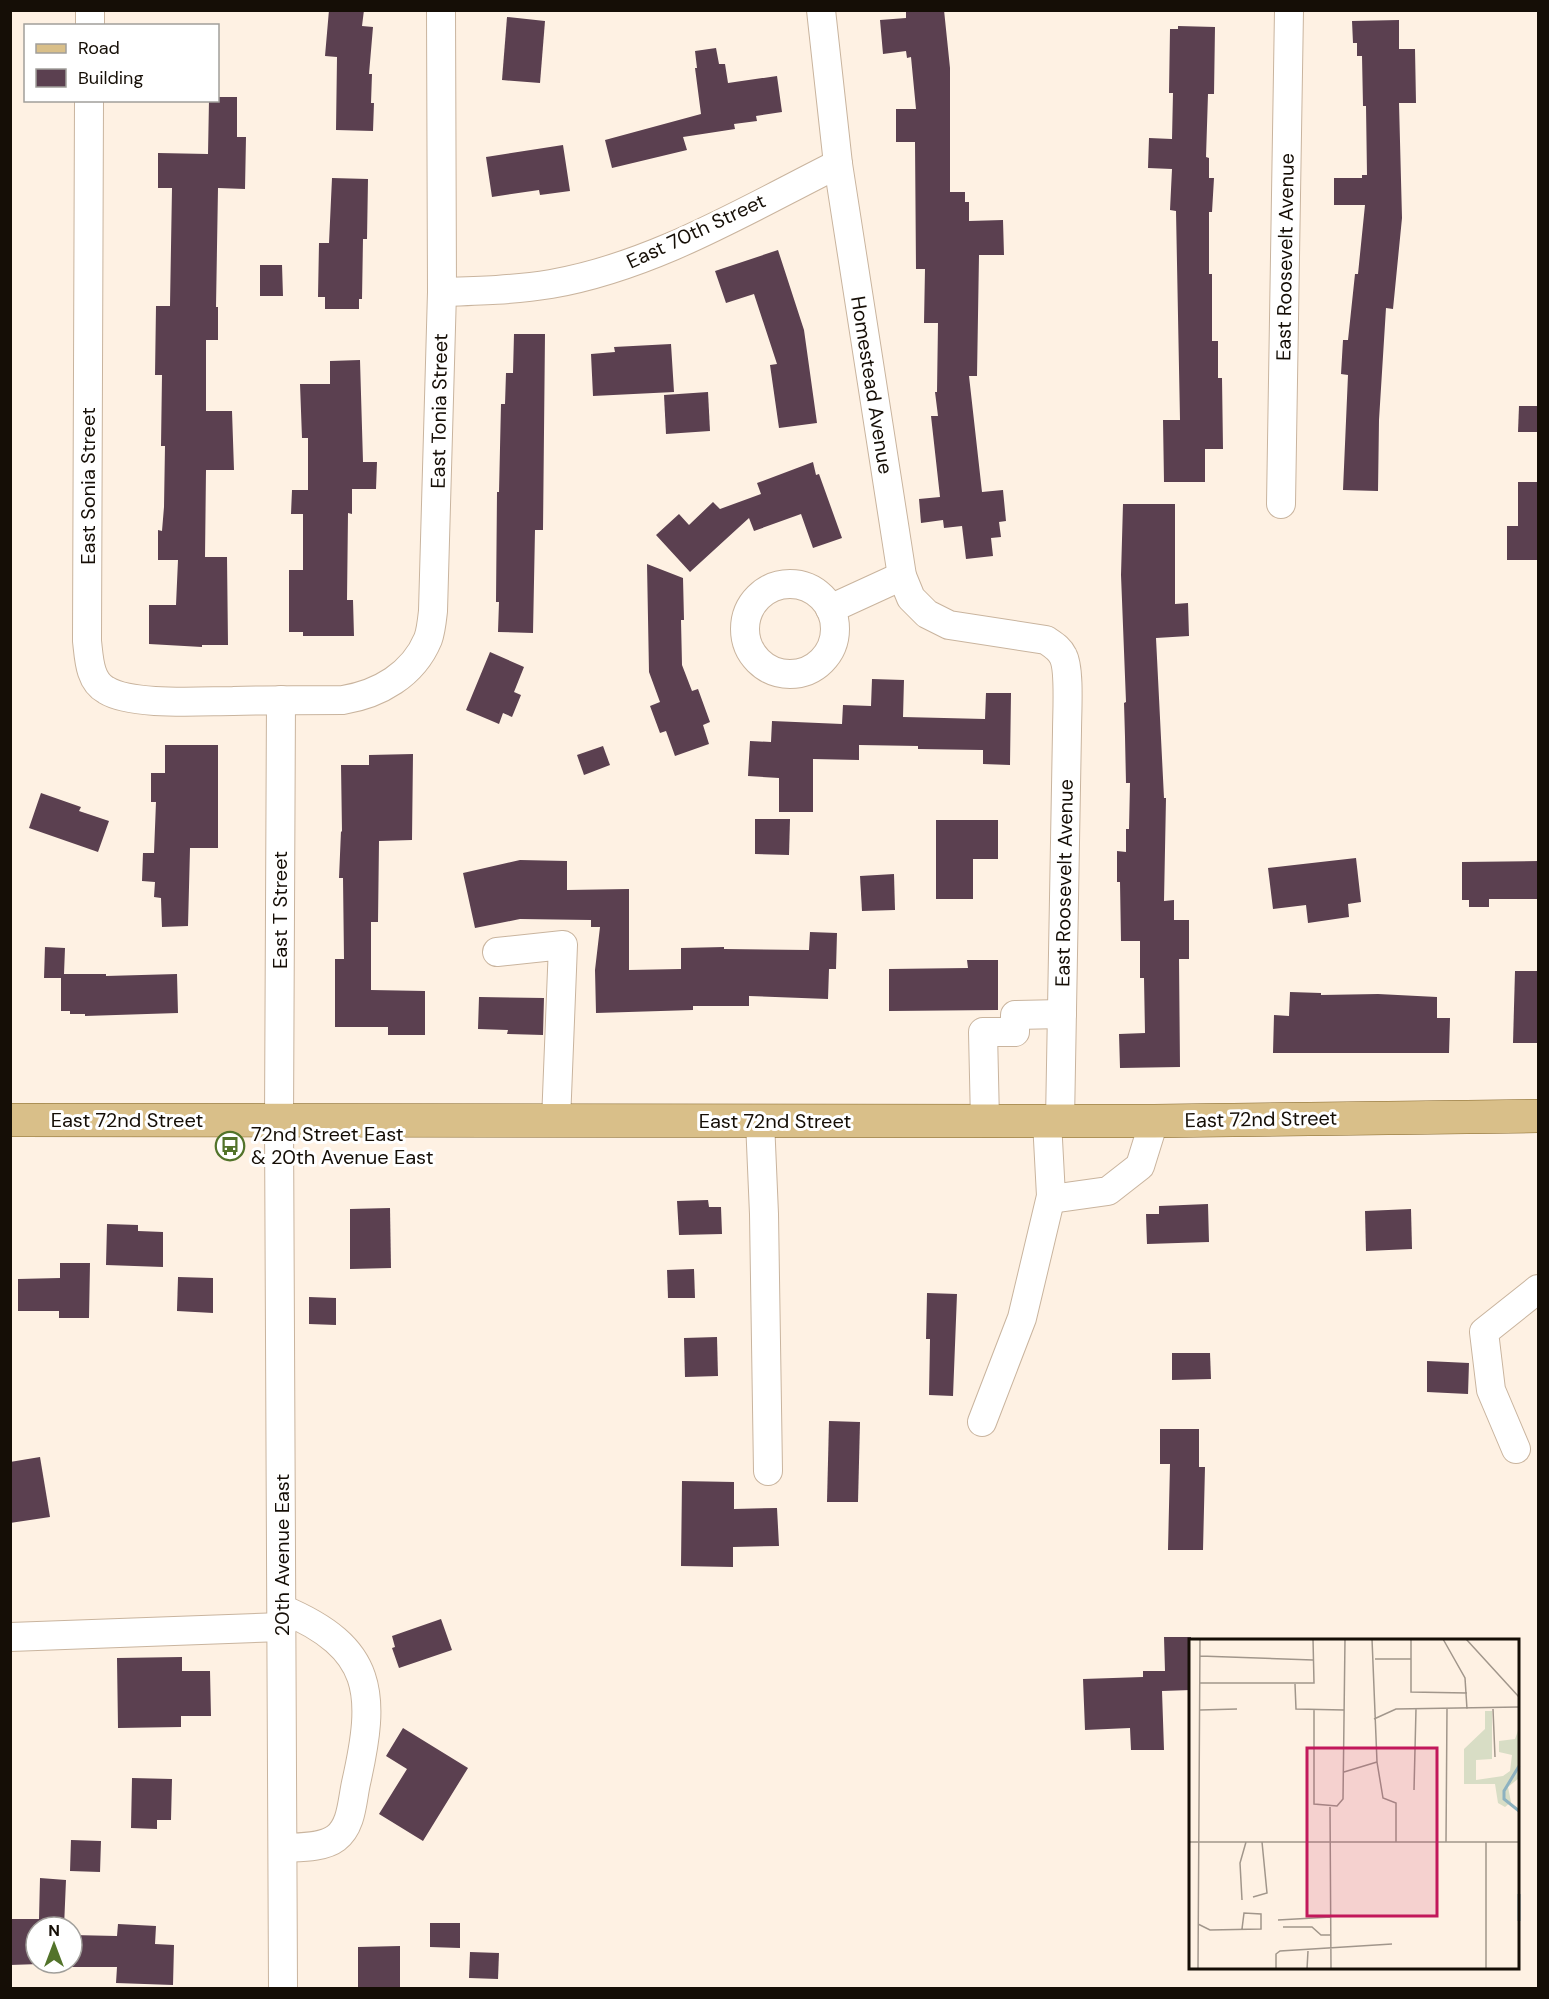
<svg xmlns="http://www.w3.org/2000/svg" width="1549" height="1999" viewBox="0 0 1549 1999" font-family="'DM Sans',sans-serif">
	<style>
		.building { fill: #5b4050 }
		.lines { fill: none; stroke-linecap: round; stroke-linejoin: round }
		.minor-casing { stroke: #c9b49e; stroke-width: 30 }
		.major-casing { stroke: #846628; stroke-width: 34 }
		.minor { stroke: #fff; stroke-width: 28 }
		.major { stroke: #d9bf89; stroke-width: 33 }
		.labels { text-anchor: middle; stroke-width: 6; stroke-linejoin: round; paint-order: stroke }
		.street-label { font-size: 20px; fill: #150e06; stroke: #fff }
		.poi-label { font-size: 20px; fill: #150e06; stroke: #fff; text-anchor: start }
		.inset-river { fill: none; stroke: #8db2c0; stroke-width: 3 }
		.inset-road { fill: none; stroke: #a1968b; stroke-width: 1.5 }
		.view { fill: #c2185b; fill-opacity: 0.15; stroke: #c2185b; stroke-width: 3 }
		.inset-edge { fill: none; stroke: #150e06; stroke-width: 3 }
	</style>
	<rect width="100%" height="100%" fill="#fef1e3"/>
	<!-- building -->
	<g class="building">
		<polygon points="329,10 364,10 362,26 373,27 369,74 372,74 371,103 374,103 373,131 336,130 337,57 325,56"/>
		<polygon points="906,10 944,10 950,68 950,192 965,192 965,202 969,202 969,221 1003,220 1004,255 979,255 977,376 969,376 982,492 1003,490 1006,521 999,522 1001,537 991,538 993,556 966,559 962,526 944,528 943,520 921,523 919,499 940,497 931,416 938,416 935,392 937,392 938,323 924,323 925,269 916,269 915,142 896,142 896,109 916,109 911,57 907,58 906,51 883,54 880,20 906,18"/>
		<polygon points="507,17 545,21 540,83 502,80"/>
		<polygon points="1399,20 1399,49 1415,49 1416,103 1399,103 1402,218 1393,309 1386,308 1379,420 1378,491 1343,490 1348,375 1341,374 1343,340 1348,340 1355,274 1358,274 1365,205 1334,205 1334,178 1362,178 1362,175 1367,175 1366,106 1363,106 1362,56 1357,56 1357,43 1353,43 1352,21"/>
		<polygon points="1178,26 1215,27 1214,94 1208,94 1206,157 1209,158 1209,178 1214,178 1212,212 1209,212 1209,274 1212,274 1212,341 1218,341 1218,378 1222,378 1223,449 1205,449 1205,482 1164,482 1163,420 1180,420 1176,211 1170,210 1172,169 1148,168 1149,138 1172,139 1173,93 1169,93 1170,29 1178,29"/>
		<polygon points="716,48 719,64 725,64 728,83 777,76 782,112 756,116 757,121 734,124 735,129 683,137 687,150 612,168 605,140 701,114 695,68 697,68 695,51"/>
		<polygon points="218,97 237,97 237,137 246,137 245,189 218,188 216,307 218,307 218,340 206,340 206,411 232,411 234,470 206,470 205,557 227,557 228,645 202,645 202,647 149,644 149,605 176,605 178,560 158,560 158,530 162,531 164,507 165,446 161,446 162,375 155,375 156,306 170,306 172,188 158,188 158,153 208,154 209,100 218,100"/>
		<polygon points="563,145 570,191 540,195 539,190 492,197 486,157"/>
		<polygon points="332,178 368,179 367,239 363,239 362,299 359,299 359,309 325,309 325,297 318,297 319,243 329,243"/>
		<polygon points="778,250 804,330 817,423 779,428 770,365 777,364 754,294 726,303 715,271"/>
		<polygon points="260,265 282,265 283,296 260,296"/>
		<polygon points="514,334 545,334 543,530 535,530 533,633 498,632 499,602 496,602 497,492 499,492 501,404 505,404 506,373 513,373"/>
		<polygon points="671,344 674,392 593,396 591,354 615,352 614,347"/>
		<polygon points="360,360 363,462 377,462 376,489 352,489 352,514 348,513 347,600 353,600 354,636 303,636 303,632 289,632 289,570 303,570 303,514 291,514 292,490 308,490 308,438 302,438 300,384 330,384 330,361"/>
		<polygon points="708,392 710,431 666,434 664,395"/>
		<polygon points="1519,406 1539,406 1539,432 1518,432"/>
		<polygon points="813,462 816,475 819,474 842,538 813,548 801,514 754,531 749,518 690,572 656,535 679,514 689,525 713,502 720,509 761,494 757,483"/>
		<polygon points="1518,482 1539,482 1539,560 1507,560 1507,526 1518,526"/>
		<polygon points="1123,504 1175,504 1175,604 1188,603 1189,636 1156,638 1164,798 1166,798 1164,901 1174,900 1174,920 1189,920 1189,959 1179,959 1180,1067 1120,1068 1119,1034 1145,1033 1144,978 1140,978 1140,941 1121,941 1120,882 1117,882 1117,851 1126,852 1126,829 1129,829 1130,783 1126,783 1125,737 1124,703 1126,702 1121,575"/>
		<polygon points="647,564 683,578 684,620 681,620 682,665 692,691 698,689 710,722 703,725 709,744 675,756 666,731 660,733 650,706 660,702 649,672"/>
		<polygon points="490,652 524,667 514,692 521,695 512,717 503,713 499,724 466,710"/>
		<polygon points="872,679 904,680 903,717 985,719 986,693 1011,693 1010,765 983,764 983,750 918,749 918,746 859,745 859,760 813,759 813,812 779,812 779,778 748,776 750,741 771,742 772,721 842,724 843,705 871,706"/>
		<polygon points="165,745 218,745 218,848 190,848 188,926 162,927 161,898 154,897 155,882 142,881 143,853 154,853 156,802 151,802 151,773 165,773"/>
		<polygon points="603,746 610,765 584,775 577,755"/>
		<polygon points="413,754 412,840 379,841 378,922 371,922 371,990 425,991 425,1035 388,1035 388,1027 335,1027 335,959 344,959 343,878 339,878 341,831 342,832 341,765 369,765 369,755"/>
		<polygon points="41,793 81,807 79,811 109,821 98,852 29,828"/>
		<polygon points="755,819 790,819 789,855 755,854"/>
		<polygon points="936,820 998,820 998,859 973,859 973,899 936,899"/>
		<polygon points="1356,858 1361,902 1348,904 1349,917 1308,923 1306,905 1273,909 1268,868"/>
		<polygon points="520,860 567,861 567,890 629,889 629,970 681,969 681,948 724,947 724,949 809,950 810,932 837,933 836,969 829,969 828,999 749,996 749,1006 693,1006 693,1010 596,1013 595,970 600,927 591,927 591,920 520,919 475,928 463,873"/>
		<polygon points="1539,861 1539,899 1489,899 1489,907 1469,907 1469,900 1462,900 1462,862"/>
		<polygon points="894,874 895,910 862,911 860,876"/>
		<polygon points="45,947 65,948 64,974 106,974 106,976 177,974 178,1013 85,1016 85,1014 70,1014 70,1011 61,1011 61,978 44,978"/>
		<polygon points="967,960 998,960 998,1010 889,1011 889,969 968,968"/>
		<polygon points="1515,971 1539,971 1539,1043 1513,1043"/>
		<polygon points="1290,992 1321,993 1321,995 1378,994 1437,997 1437,1018 1450,1018 1449,1053 1273,1053 1274,1015 1289,1016"/>
		<polygon points="479,997 544,998 543,1035 507,1034 508,1030 478,1029"/>
		<polygon points="708,1200 709,1207 721,1207 722,1234 679,1235 677,1201"/>
		<polygon points="1208,1204 1209,1242 1147,1244 1146,1214 1159,1214 1159,1206"/>
		<polygon points="390,1208 391,1268 350,1269 350,1209"/>
		<polygon points="1411,1209 1412,1249 1366,1251 1365,1211"/>
		<polygon points="107,1224 138,1225 138,1231 163,1232 163,1267 106,1265"/>
		<polygon points="60,1263 90,1263 89,1318 59,1318 59,1311 18,1311 18,1279 60,1278"/>
		<polygon points="694,1269 695,1298 668,1298 667,1270"/>
		<polygon points="178,1277 213,1278 213,1313 177,1311"/>
		<polygon points="927,1293 957,1294 953,1396 929,1395 930,1339 926,1339"/>
		<polygon points="309,1297 336,1298 336,1325 309,1324"/>
		<polygon points="717,1337 718,1376 685,1377 684,1338"/>
		<polygon points="1172,1353 1210,1353 1211,1379 1172,1380"/>
		<polygon points="1427,1361 1469,1363 1468,1394 1427,1392"/>
		<polygon points="829,1421 860,1422 858,1502 827,1502"/>
		<polygon points="1160,1429 1199,1429 1199,1467 1205,1467 1203,1550 1168,1550 1170,1464 1160,1464"/>
		<polygon points="40,1457 50,1517 10,1523 10,1462"/>
		<polygon points="682,1481 734,1482 734,1509 777,1508 779,1546 733,1547 733,1567 681,1566"/>
		<polygon points="441,1619 452,1650 399,1668 392,1648 395,1647 392,1636"/>
		<polygon points="1164,1637 1191,1637 1191,1690 1162,1691 1164,1750 1131,1750 1130,1728 1085,1730 1083,1679 1143,1677 1143,1671 1165,1671"/>
		<polygon points="182,1657 182,1671 210,1671 211,1716 181,1716 181,1727 118,1728 117,1658"/>
		<polygon points="403,1728 468,1768 423,1841 379,1814 407,1769 386,1756"/>
		<polygon points="132,1778 172,1779 171,1820 157,1820 157,1829 131,1828"/>
		<polygon points="71,1840 101,1841 100,1872 70,1871"/>
		<polygon points="40,1878 66,1880 64,1927 36,1927 36,1963 72,1963 72,1935 117,1936 118,1924 156,1926 155,1944 174,1945 173,1985 116,1983 117,1967 69,1967 69,1963 10,1965 10,1919 39,1919"/>
		<polygon points="430,1923 460,1923 460,1948 430,1947"/>
		<polygon points="400,1946 400,1989 358,1989 358,1947"/>
		<polygon points="470,1952 499,1953 498,1979 469,1978"/>
	</g>
	<g class="lines">
		<!-- minor casing -->
		<g class="minor-casing">
			<g id="minor">
				<path d="M821 10 838 164 902 576 911 598 927 614 949 625 1046 640C1053 645 1059 648 1063 656 1070 669 1067 713 1067 731L1060 1121"/>
				<polyline points="90,26 90,10"/>
				<path d="M89 100 87 641C89 657 89 681 106 690 132 706 201 701 233 701 269 700 306 700 343 700 379 694 413 675 428 639 431 631 432 620 433 611L442 292 441 10"/>
				<path d="M442 292C478 291 515 290 551 284 654 266 746 210 838 164"/>
				<polyline points="1281,504 1289,10"/>
				<circle cx="790" cy="629" r="45"/>
				<polyline points="830,609 902,576"/>
				<polyline points="281,700 279,1121 283,1988"/>
				<polyline points="497,952 563,945 556,1121"/>
				<polyline points="760,1121 764,1214 768,1471"/>
				<polyline points="985,1121 983,1032 1015,1032 1015,1015 1062,1014"/>
				<polyline points="1051,1199 1108,1191 1140,1166 1154,1121"/>
				<polyline points="982,1422 1022,1318 1051,1196 1047,1121"/>
				<polyline points="1516,1449 1491,1390 1484,1332 1538,1289"/>
				<path d="M282 1609C375 1648 376 1694 356 1783 352 1801 352 1826 336 1838 323 1848 299 1847 283 1848"/>
				<polyline points="10,1637 282,1627"/>
			</g>
		</g>
		<!-- major casing -->
		<g class="major-casing">
			<polyline id="major" points="10,1120 1154,1121 1538,1116"/>
		</g>
		<!-- minor -->
		<use href="#minor" class="minor"/>
		<!-- major -->
		<use href="#major" class="major"/>
	</g>
	<!-- icons -->
	<defs>
		<g id="bus-ring" transform="scale(1.5)"><circle r="9.5" fill="#fff" stroke="#52732a" stroke-width="1.5"/><path d="M-5-6H5V4H4V6H2V4H-2V6H-4V4H-5ZM-3.5-4V0h7V-4ZM-3.5 1.2v1.5H-2V1.2ZM2 1.2v1.5H3.5V1.2Z" fill="#52732a"/></g>
	</defs>
	<g fill-rule="evenodd">
		<use href="#bus-ring" x="230" y="1146"/>
	</g>
	<g class="labels">
		<!-- street labels -->
		<g class="street-label">
			<text transform="translate(696 231) rotate(-25)" y="7">East 70th Street</text>
			<text transform="translate(1285 257) rotate(-89)" y="7">East Roosevelt Avenue</text>
			<text transform="translate(872 385) rotate(81)" y="7">Homestead Avenue</text>
			<text transform="translate(439 411) rotate(-89)" y="7">East Tonia Street</text>
			<text transform="translate(88 486) rotate(-90)" y="7">East Sonia Street</text>
			<text transform="translate(1064 883) rotate(-89)" y="7">East Roosevelt Avenue</text>
			<text transform="translate(280 910) rotate(-90)" y="7">East T Street</text>
			<text transform="translate(1261 1119) rotate(-1)" y="7">East 72nd Street</text>
			<text x="127" y="1127">East 72nd Street</text>
			<text x="775" y="1128">East 72nd Street</text>
			<text transform="translate(282 1555) rotate(-90)" y="7">20th Avenue East</text>
		</g>
		<!-- poi labels -->
		<g class="poi-label">
			<text x="251" y="1141">72nd Street East<tspan x="251" dy="23">&amp; 20th Avenue East</tspan></text>
		</g>
	</g>
	<!-- overview -->
	<g transform="translate(1189 1639)">
		<rect width="330" height="330" fill="#fef1e3"/>
		<path d="M296 72H303V120L287 121V141L314 137 321 132 323 116 310 113V102L326 100 330 89V139L319 148 322 163 316 168 309 164 306 145H275V110L296 90Z" fill="#d8ddc5"/>
		<path class="inset-river" d="M330 127 315 152V160L330 172M330 255V282"/>
		<path class="inset-road" d="M183 0 188 123 194 159 207 164V203M222 0V53L278 54M254 0 276 39 278 70M277 0 330 58M11 17 124 21M186 20H222M11 44H125L124 0M106 45 107 70 155 71M304 70 306 118M11 71 48 70M125 71V165L148 167 154 160 156 0M185 80 207 70 330 68M155 133 188 123M225 151 227 70M141 168 142 330M0 203H330M257 203 258 70M64 258 78 254 73 203M53 261 51 224 57 203M89 281 142 278M9 285 21 291 72 290V275L55 274 53 290M94 288H123L132 296H142M9 330 11 0M87 330V315L91 312 203 305M118 330 119 312M297 330V203"/>
		<path class="view" d="M118 109H248V277H118Z"/>
		<rect width="330" height="330" class="inset-edge"/>
	</g>
	<!-- border -->
	<rect width="1549" height="1999" fill="none" stroke="#150e06" stroke-width="24"/>
	<!-- legend -->
	<rect x="24" y="24" width="195" height="78" fill="#ffffff" stroke="#a19f9b" stroke-width="1.5"/>
	<rect x="36" y="44" width="30" height="9" fill="#d9bf89" stroke="#a19f9b" stroke-width="1.5"/>
	<text x="78" y="54" font-size="18" fill="#150e06">Road</text>
	<rect x="36" y="69" width="30" height="18" fill="#5b4050" stroke="#a19f9b" stroke-width="1.5"/>
	<text x="78" y="84" font-size="18" fill="#150e06">Building</text>
	<!-- north arrow -->
	<g transform="translate(54 1945)"><circle r="28" fill="#ffffff" stroke="#a19f9b" stroke-width="1.5"/>
	<path d="M0-4.5L10 22L0 15L-10 22Z" fill="#52732a"/>
	<text y="-9" font-size="16" font-weight="bold" text-anchor="middle" fill="#150e06">N</text>
	</g>
</svg>
